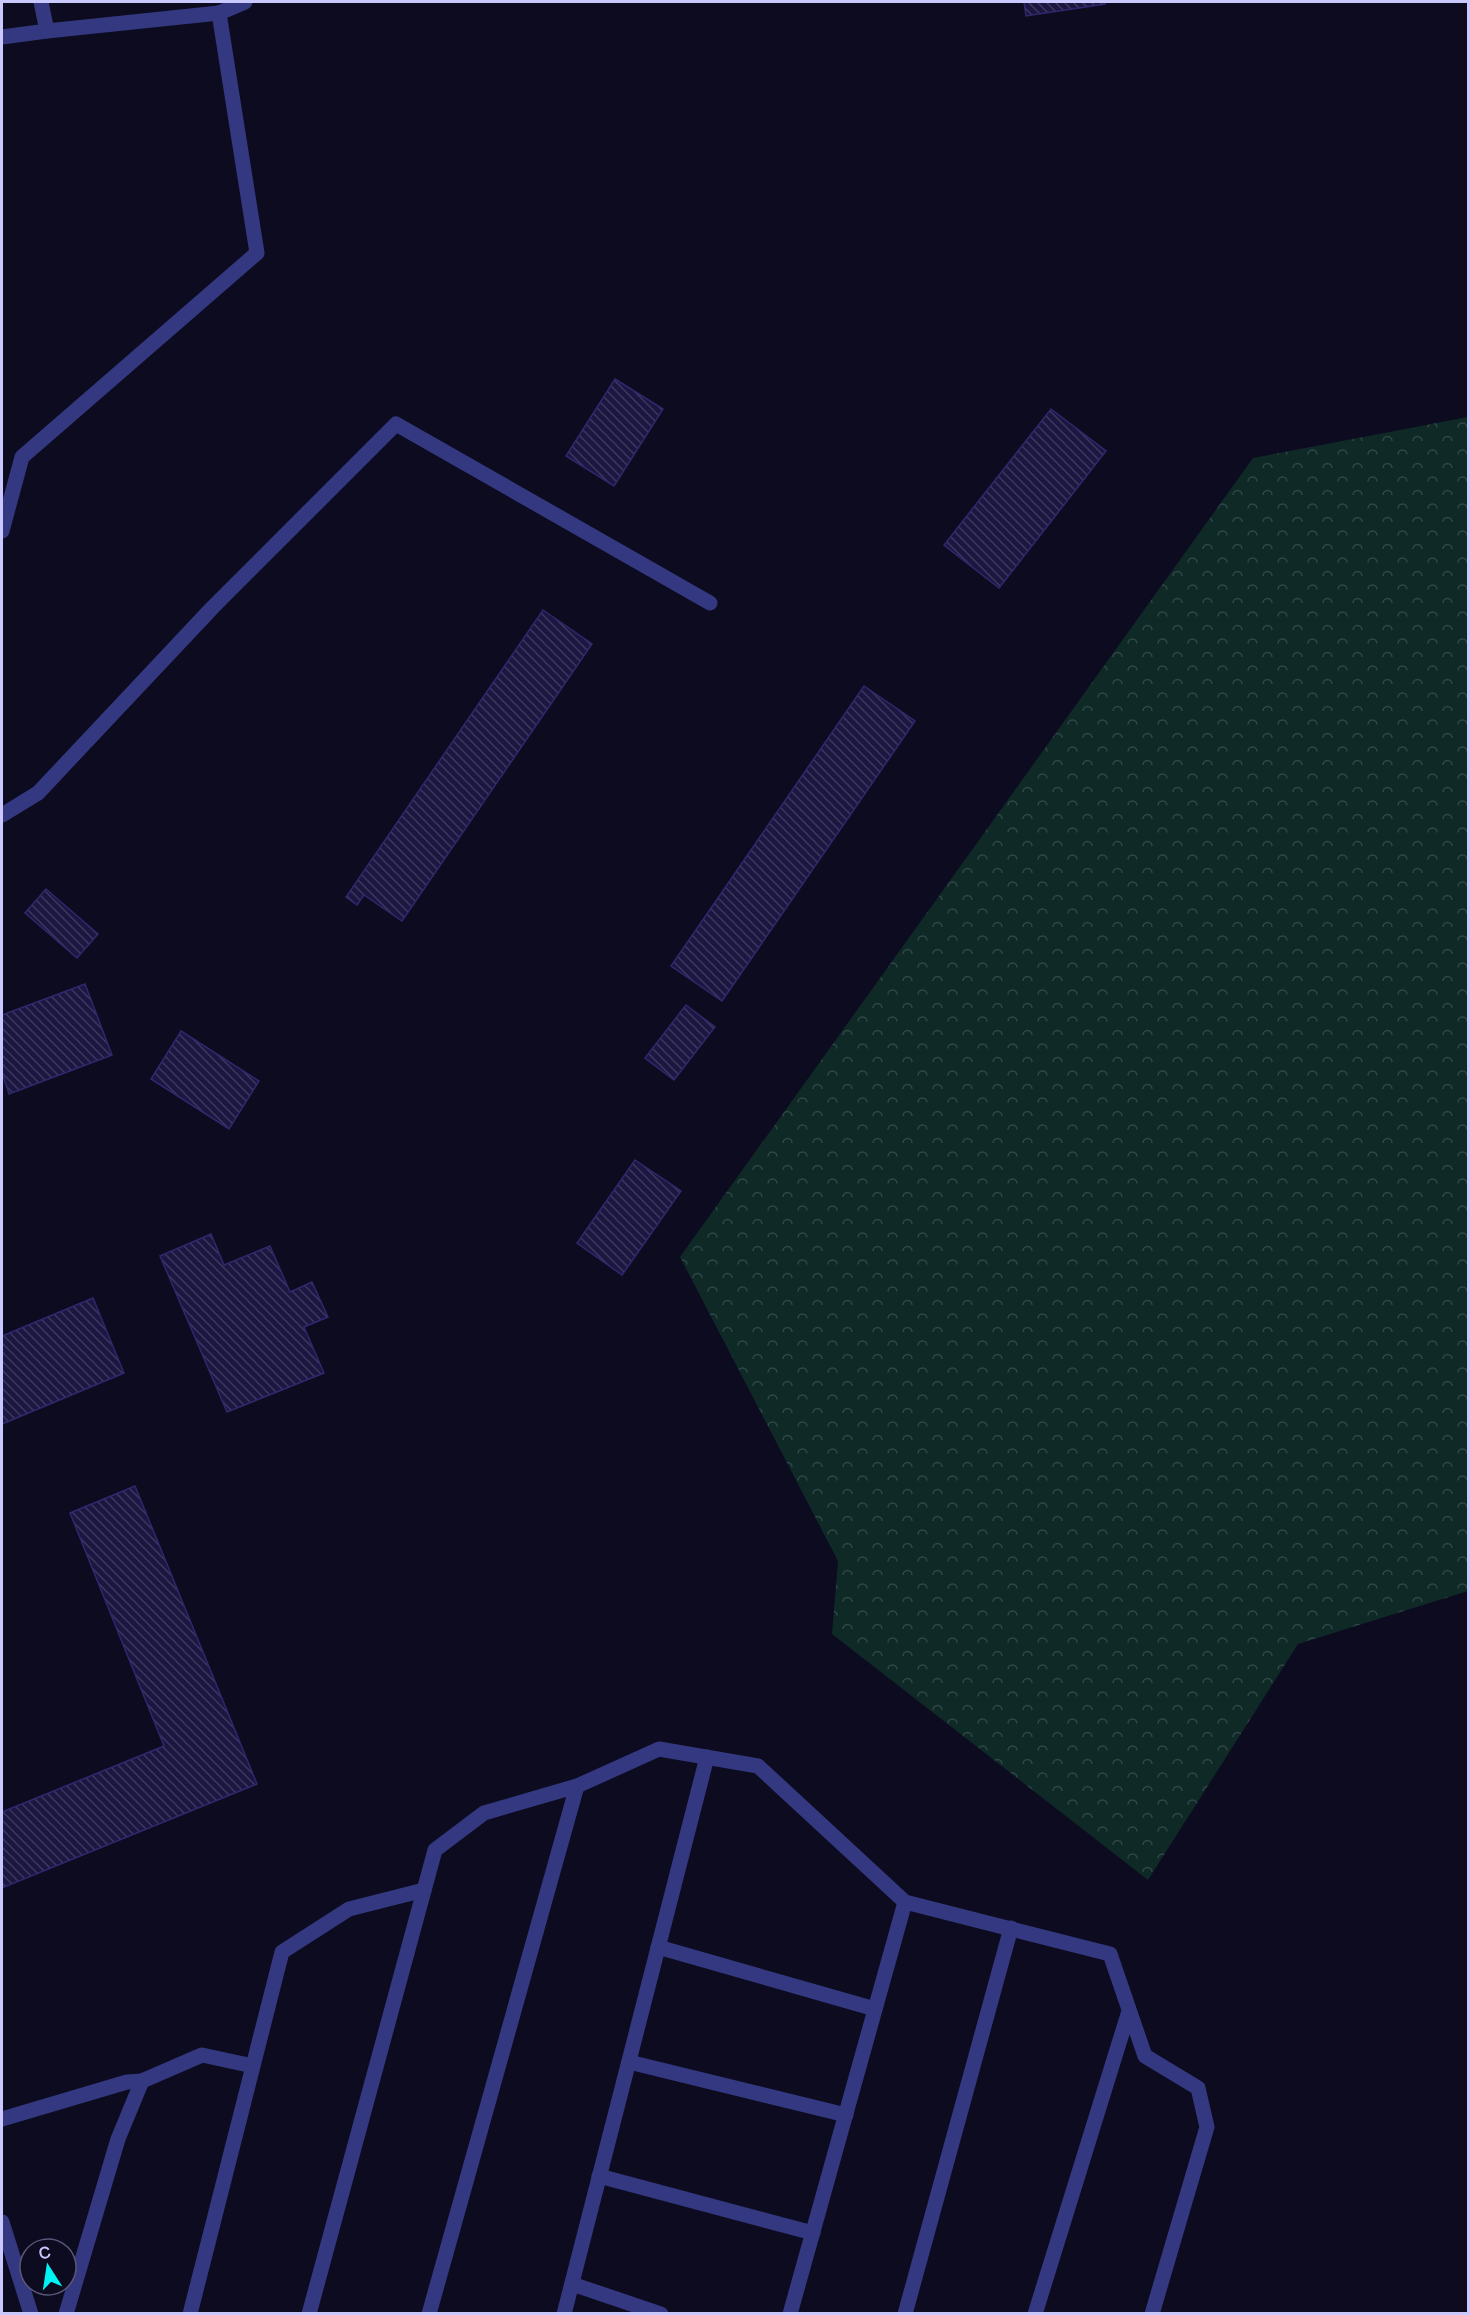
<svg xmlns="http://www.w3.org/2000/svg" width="1470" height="2315" viewBox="0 0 1470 2315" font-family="Manrope,sans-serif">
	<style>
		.forest { fill: url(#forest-crowns) }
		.building { fill: url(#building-back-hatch); stroke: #2f286e; stroke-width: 1.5 }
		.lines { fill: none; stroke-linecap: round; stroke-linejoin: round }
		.lane { stroke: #343880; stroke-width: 15 }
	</style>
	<defs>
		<pattern id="forest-crowns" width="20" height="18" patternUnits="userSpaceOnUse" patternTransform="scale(1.5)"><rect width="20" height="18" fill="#0e2926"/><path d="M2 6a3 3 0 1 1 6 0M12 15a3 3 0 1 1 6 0" fill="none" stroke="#304747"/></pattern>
		<pattern id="building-back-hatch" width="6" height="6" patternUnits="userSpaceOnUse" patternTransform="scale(1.5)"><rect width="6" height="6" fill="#1b1741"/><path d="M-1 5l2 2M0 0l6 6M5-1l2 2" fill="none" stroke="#3b375e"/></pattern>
	</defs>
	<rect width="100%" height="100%" fill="#0d0b1f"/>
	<!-- forest -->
	<polygon class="forest" points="1468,417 1468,1591 1298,1644 1148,1880 832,1634 838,1561 680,1257 1253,458"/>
	<!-- building -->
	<g class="building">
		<polygon points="1024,2 1105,2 1105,4 1026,16"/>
		<polygon points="615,379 663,409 614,486 566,456"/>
		<polygon points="1051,409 1106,451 999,588 944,545"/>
		<polygon points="543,610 592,644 402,921 364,895 357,905 346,897"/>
		<polygon points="864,686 915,721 722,1001 671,966"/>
		<polygon points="46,889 98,934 77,958 25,913"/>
		<polygon points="85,984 112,1055 9,1094 2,1073 2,1015"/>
		<polygon points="686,1005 715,1027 674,1080 645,1058"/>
		<polygon points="181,1031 259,1081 229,1129 151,1079"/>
		<polygon points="635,1160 681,1191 622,1275 577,1243"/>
		<polygon points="211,1234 224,1265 270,1246 290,1292 312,1282 328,1317 304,1327 324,1373 227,1412 160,1256"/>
		<polygon points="93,1298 124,1373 2,1424 2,1336"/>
		<polygon points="135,1486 257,1784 2,1888 2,1812 164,1746 70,1513"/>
	</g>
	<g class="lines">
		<!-- lane -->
		<g class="lane">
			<polyline points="219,13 245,2"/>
			<polyline points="2,37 47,31 41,2"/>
			<polyline points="2,531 22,457 257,253 219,13 47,31"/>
			<polyline points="2,815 38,793 213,607 396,424 710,603"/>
			<polyline points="658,1947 875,2009"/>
			<polyline points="629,2062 846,2115"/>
			<polyline points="2,2119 127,2082 142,2081"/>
			<polyline points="599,2176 813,2233"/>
			<polyline points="2,2222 31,2314"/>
			<polyline points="572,2284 661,2314"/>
			<polyline points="66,2314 118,2139 142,2081 202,2055 253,2066"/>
			<polyline points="190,2314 282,1952 349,1909 424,1890"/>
			<polyline points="309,2314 435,1850 484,1813 577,1786 659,1749 758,1766 905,1902 1110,1954 1145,2056 1198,2088 1207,2127 1152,2314"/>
			<polyline points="429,2314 577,1786"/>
			<polyline points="564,2314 707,1757"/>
			<polyline points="790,2314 905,1902"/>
			<polyline points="905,2314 1011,1928"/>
			<polyline points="1035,2314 1129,2011"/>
		</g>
	</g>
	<!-- border -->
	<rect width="1470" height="2315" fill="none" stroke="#cac9ff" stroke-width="6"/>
	<!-- north arrow -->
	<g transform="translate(48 2267) rotate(348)"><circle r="28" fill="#0d0b1f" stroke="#595779" stroke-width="1.5"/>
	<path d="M0-4.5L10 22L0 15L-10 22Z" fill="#00f3f4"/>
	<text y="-9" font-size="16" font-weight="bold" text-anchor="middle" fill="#cac9ff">С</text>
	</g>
</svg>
